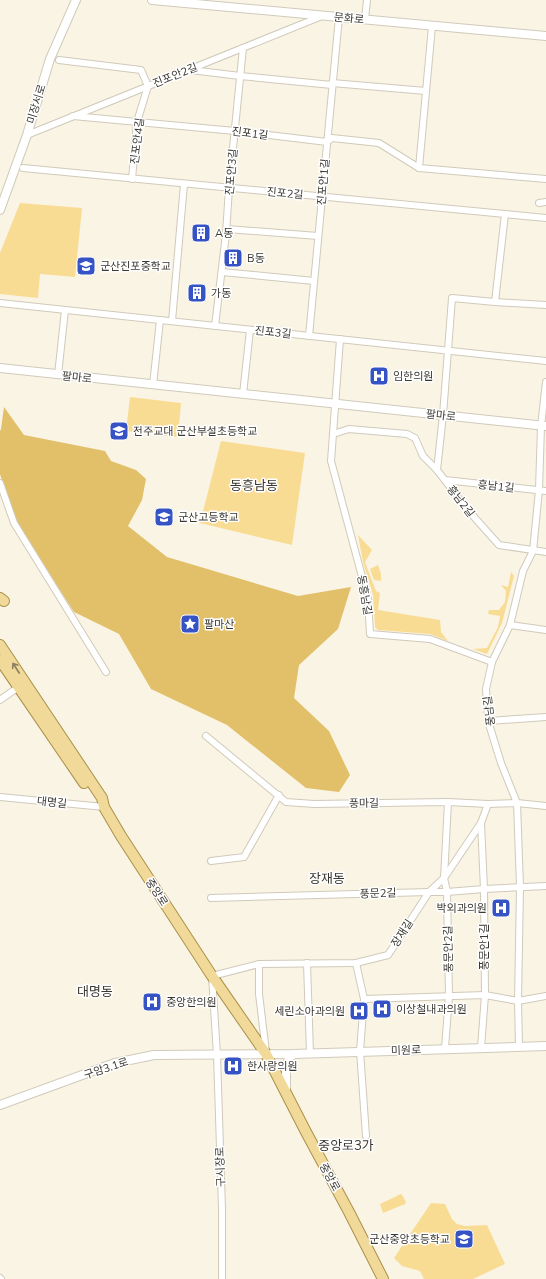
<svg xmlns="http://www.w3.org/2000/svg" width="546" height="1279" viewBox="0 0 546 1279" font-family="Mulish,'Noto Sans KR',sans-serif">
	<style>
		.green { fill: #f9dc94 }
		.forest { fill: #e2c06a }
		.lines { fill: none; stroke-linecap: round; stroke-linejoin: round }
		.minor-casing { stroke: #d0cabb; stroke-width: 8 }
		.tertiary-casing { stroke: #d0cabb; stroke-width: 10 }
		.primary-casing { stroke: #aa9049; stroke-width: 12 }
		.minor { stroke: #fff; stroke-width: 6 }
		.tertiary { stroke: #fff; stroke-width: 8 }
		.primary { stroke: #f1d99a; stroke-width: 10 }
		.oneway { stroke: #8c8061 }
		.labels { text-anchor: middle; stroke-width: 3; stroke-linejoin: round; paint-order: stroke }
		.street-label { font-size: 11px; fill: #3a3832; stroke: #fff }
		.poi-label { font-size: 11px; fill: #3a3832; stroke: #fff; text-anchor: start }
		.quarter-label { font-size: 13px; fill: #3a3832; stroke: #fff }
	</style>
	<rect width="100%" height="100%" fill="#faf4e4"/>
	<!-- green -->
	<g class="green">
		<polygon points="20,203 82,208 75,277 40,274 38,298 0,294 0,253"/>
		<polygon points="130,397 181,403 178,437 126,431"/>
		<polygon points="221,441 305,453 292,545 200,523"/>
		<polygon points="358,535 372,550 365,562 376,591 380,593 378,610 440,620 441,632 448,641 430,634 378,630 375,627 373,595 363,562"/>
		<polygon points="378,565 381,574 381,581 374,580 370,569"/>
		<polygon points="511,572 514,576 502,623 487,654 473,649 487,648 498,627 500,616 488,614 489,610 499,610 505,602 506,591 501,585 508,587"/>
		<polygon points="401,1194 402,1195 406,1202 405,1204 383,1213 380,1204"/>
		<polygon points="431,1203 445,1204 452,1219 457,1224 465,1226 487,1225 505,1264 473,1279 424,1279 420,1271 402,1266 394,1258"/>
	</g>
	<!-- forest -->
	<polygon class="forest" points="4,407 24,435 105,451 111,461 136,470 146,479 142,500 128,526 167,557 298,596 351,587 338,629 299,665 294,698 329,731 350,775 339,792 306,788 227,725 151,689 119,634 74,612 14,519 0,474 0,431 1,429"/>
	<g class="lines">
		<!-- minor casing -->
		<g class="minor-casing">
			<g id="minor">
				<polyline points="365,19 367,0"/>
				<polyline points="59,60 141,70 148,86 137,122 132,179"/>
				<polyline points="191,70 240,76 332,85"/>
				<polyline points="332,83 426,91"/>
				<polyline points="73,116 235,131 327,142 332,138 379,143 419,168 546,179"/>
				<polyline points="27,135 322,16"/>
				<polyline points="23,168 546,218"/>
				<polyline points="419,168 432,26"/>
				<polyline points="539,203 546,202"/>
				<polyline points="227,229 318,236"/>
				<polyline points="222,272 314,281"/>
				<polyline points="495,302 505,214"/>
				<polyline points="0,303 546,361"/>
				<polyline points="172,321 184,184"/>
				<polyline points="215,326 226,234 229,188 243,48"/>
				<polyline points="309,336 339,17"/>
				<polyline points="340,339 331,461 368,599 370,634 430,639 492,662"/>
				<polyline points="58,375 65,310"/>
				<polyline points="153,385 160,320"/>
				<polyline points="243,394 250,330"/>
				<polyline points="333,434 349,429 407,434 415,438 423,456 437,470 467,509 499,545 546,552"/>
				<polyline points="437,470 443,415 452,298 495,302 546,305"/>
				<polyline points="445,480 546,491"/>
				<polyline points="0,483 14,523 106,672"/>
				<polyline points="510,625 546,630"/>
				<polyline points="0,700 20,686"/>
				<polyline points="488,721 546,717"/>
				<polyline points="206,736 286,802 314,804 448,802 488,804 517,803 546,806"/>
				<polyline points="0,797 104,807"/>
				<polyline points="481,823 484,889 485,995 481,1048"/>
				<polyline points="211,861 244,857 279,795"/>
				<polyline points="211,898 429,892 447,892 484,889 546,886"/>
				<polyline points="307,963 310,1053"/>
				<polyline points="356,963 364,999 360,1051 366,1136"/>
				<polyline points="259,964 259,994 266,1052"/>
				<polyline points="364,999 485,995 518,1001 546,996"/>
				<polyline points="519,1046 518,1001 520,887 517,803 501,763 488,721 486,689 492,662 510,625 523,571 533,551 539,490 541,426 546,382"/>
				<polyline points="445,1048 449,996 447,892 444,878 448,802"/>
				<polyline points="0,1278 1,1279"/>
				<polyline points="222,1279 222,1209 217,1055 212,976 259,964 356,963 388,955 429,892 444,878 481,823 488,804"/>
			</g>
		</g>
		<!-- tertiary casing -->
		<g class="tertiary-casing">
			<g id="tertiary">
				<polyline points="152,0 546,36"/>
				<polyline points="0,210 27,135 50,59 76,0"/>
				<polyline points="0,368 546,426"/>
				<polyline points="286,1093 286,1070 289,1058 294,1054"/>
				<polyline points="0,1105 115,1063 154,1055 294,1054 546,1046"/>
			</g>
		</g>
		<!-- primary casing -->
		<g class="primary-casing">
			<g id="primary">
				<polyline points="0,598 4,601"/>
				<polyline points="0,645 102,798 104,807 121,836 212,976 266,1054 306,1132 349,1212 383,1279"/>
				<polyline points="0,660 84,783"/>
			</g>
		</g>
		<!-- minor -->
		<use href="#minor" class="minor"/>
		<!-- tertiary -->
		<use href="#tertiary" class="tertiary"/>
		<!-- primary -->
		<use href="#primary" class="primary"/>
	</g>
	<!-- one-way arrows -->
	<defs><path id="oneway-shaft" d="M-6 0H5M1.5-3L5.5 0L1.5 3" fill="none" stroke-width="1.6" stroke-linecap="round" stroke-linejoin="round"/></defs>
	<use class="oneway" href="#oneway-shaft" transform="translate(16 668) rotate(-123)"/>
	<!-- icons -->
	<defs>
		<g id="building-square" transform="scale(1)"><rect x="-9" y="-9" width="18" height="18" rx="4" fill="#3653c5" stroke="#fff"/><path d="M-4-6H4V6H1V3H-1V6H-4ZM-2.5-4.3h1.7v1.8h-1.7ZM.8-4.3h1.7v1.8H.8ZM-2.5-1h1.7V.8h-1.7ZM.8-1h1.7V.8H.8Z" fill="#fff"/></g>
		<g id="school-square" transform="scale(1)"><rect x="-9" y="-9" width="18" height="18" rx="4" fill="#3653c5" stroke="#fff"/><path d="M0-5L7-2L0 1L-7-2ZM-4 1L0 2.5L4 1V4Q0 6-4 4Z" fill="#fff"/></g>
		<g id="hospital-square" transform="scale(1)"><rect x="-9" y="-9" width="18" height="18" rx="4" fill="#3653c5" stroke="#fff"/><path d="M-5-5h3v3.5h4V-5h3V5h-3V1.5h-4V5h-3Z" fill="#fff"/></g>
		<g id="sight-square" transform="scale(1)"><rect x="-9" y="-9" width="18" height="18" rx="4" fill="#3653c5" stroke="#fff"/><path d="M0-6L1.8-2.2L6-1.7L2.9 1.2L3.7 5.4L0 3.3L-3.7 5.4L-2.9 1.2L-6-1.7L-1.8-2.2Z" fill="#fff"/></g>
	</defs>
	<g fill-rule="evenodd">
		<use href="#building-square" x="201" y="233"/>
		<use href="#building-square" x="233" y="258"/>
		<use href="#school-square" x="86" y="266"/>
		<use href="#building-square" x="197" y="293"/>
		<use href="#hospital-square" x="379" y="376"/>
		<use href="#school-square" x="119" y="431"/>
		<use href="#school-square" x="164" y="517"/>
		<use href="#sight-square" x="190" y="624"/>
		<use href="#hospital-square" x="501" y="908"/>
		<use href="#hospital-square" x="152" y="1002"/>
		<use href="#hospital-square" x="382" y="1009"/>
		<use href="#hospital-square" x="359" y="1011"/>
		<use href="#hospital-square" x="233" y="1066"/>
		<use href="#school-square" x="464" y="1239"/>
	</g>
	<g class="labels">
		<!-- street labels -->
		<g class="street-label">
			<text transform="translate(349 18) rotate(5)" y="4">문화로</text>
			<text transform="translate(175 75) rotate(-22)" y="4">진포안2길</text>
			<text transform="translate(36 104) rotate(-73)" y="4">미장서로</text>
			<text transform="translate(250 133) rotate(7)" y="4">진포1길</text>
			<text transform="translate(137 141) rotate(-83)" y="4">진포안4길</text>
			<text transform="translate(231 172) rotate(-85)" y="4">진포안3길</text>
			<text transform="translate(323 182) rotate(-85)" y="4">진포안1길</text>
			<text transform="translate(285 193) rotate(5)" y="4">진포2길</text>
			<text transform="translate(273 332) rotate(6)" y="4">진포3길</text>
			<text transform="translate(77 377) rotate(6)" y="4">팔마로</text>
			<text transform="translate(441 415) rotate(6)" y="4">팔마로</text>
			<text transform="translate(496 486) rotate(6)" y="4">흥남1길</text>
			<text transform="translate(461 501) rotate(52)" y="4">흥남2길</text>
			<text transform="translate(365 595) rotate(80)" y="4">동흥남길</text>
			<text transform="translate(489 711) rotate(-97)" y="4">풍남길</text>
			<text transform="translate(52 802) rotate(6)" y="4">대명길</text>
			<text transform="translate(364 803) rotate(-1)" y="4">풍마길</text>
			<text transform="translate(157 892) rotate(57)" y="4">중앙로</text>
			<text transform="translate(378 893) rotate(-2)" y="4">풍문2길</text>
			<text transform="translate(402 933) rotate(-57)" y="4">장재길</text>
			<text transform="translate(484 947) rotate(-90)" y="4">풍문안1길</text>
			<text transform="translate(448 949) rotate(-91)" y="4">풍문안2길</text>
			<text transform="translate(406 1050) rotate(-2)" y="4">미원로</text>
			<text transform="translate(106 1068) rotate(-18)" y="4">구암3.1로</text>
			<text transform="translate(220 1167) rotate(-92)" y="4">구시장로</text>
			<text transform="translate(330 1177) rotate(61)" y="4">중앙로</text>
		</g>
		<!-- poi labels -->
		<g class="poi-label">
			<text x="215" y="237">A동</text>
			<text x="247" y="262">B동</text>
			<text x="100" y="270">군산진포중학교</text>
			<text x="211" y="297">가동</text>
			<text x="393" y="380">임한의원</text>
			<text x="133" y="435">전주교대 군산부설초등학교</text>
			<text x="178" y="521">군산고등학교</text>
			<text x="204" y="628">팔마산</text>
			<text x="487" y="912" text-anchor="end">박외과의원</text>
			<text x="166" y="1006">중앙한의원</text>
			<text x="396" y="1013">이상철내과의원</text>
			<text x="345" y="1015" text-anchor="end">세린소아과의원</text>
			<text x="247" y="1070">한사랑의원</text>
			<text x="450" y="1243" text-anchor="end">군산중앙초등학교</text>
		</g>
		<!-- quarter labels -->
		<g class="quarter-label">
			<text x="254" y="490">동흥남동</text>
			<text x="327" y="883">장재동</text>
			<text x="95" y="996">대명동</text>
			<text x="346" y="1150">중앙로3가</text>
		</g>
	</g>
</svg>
